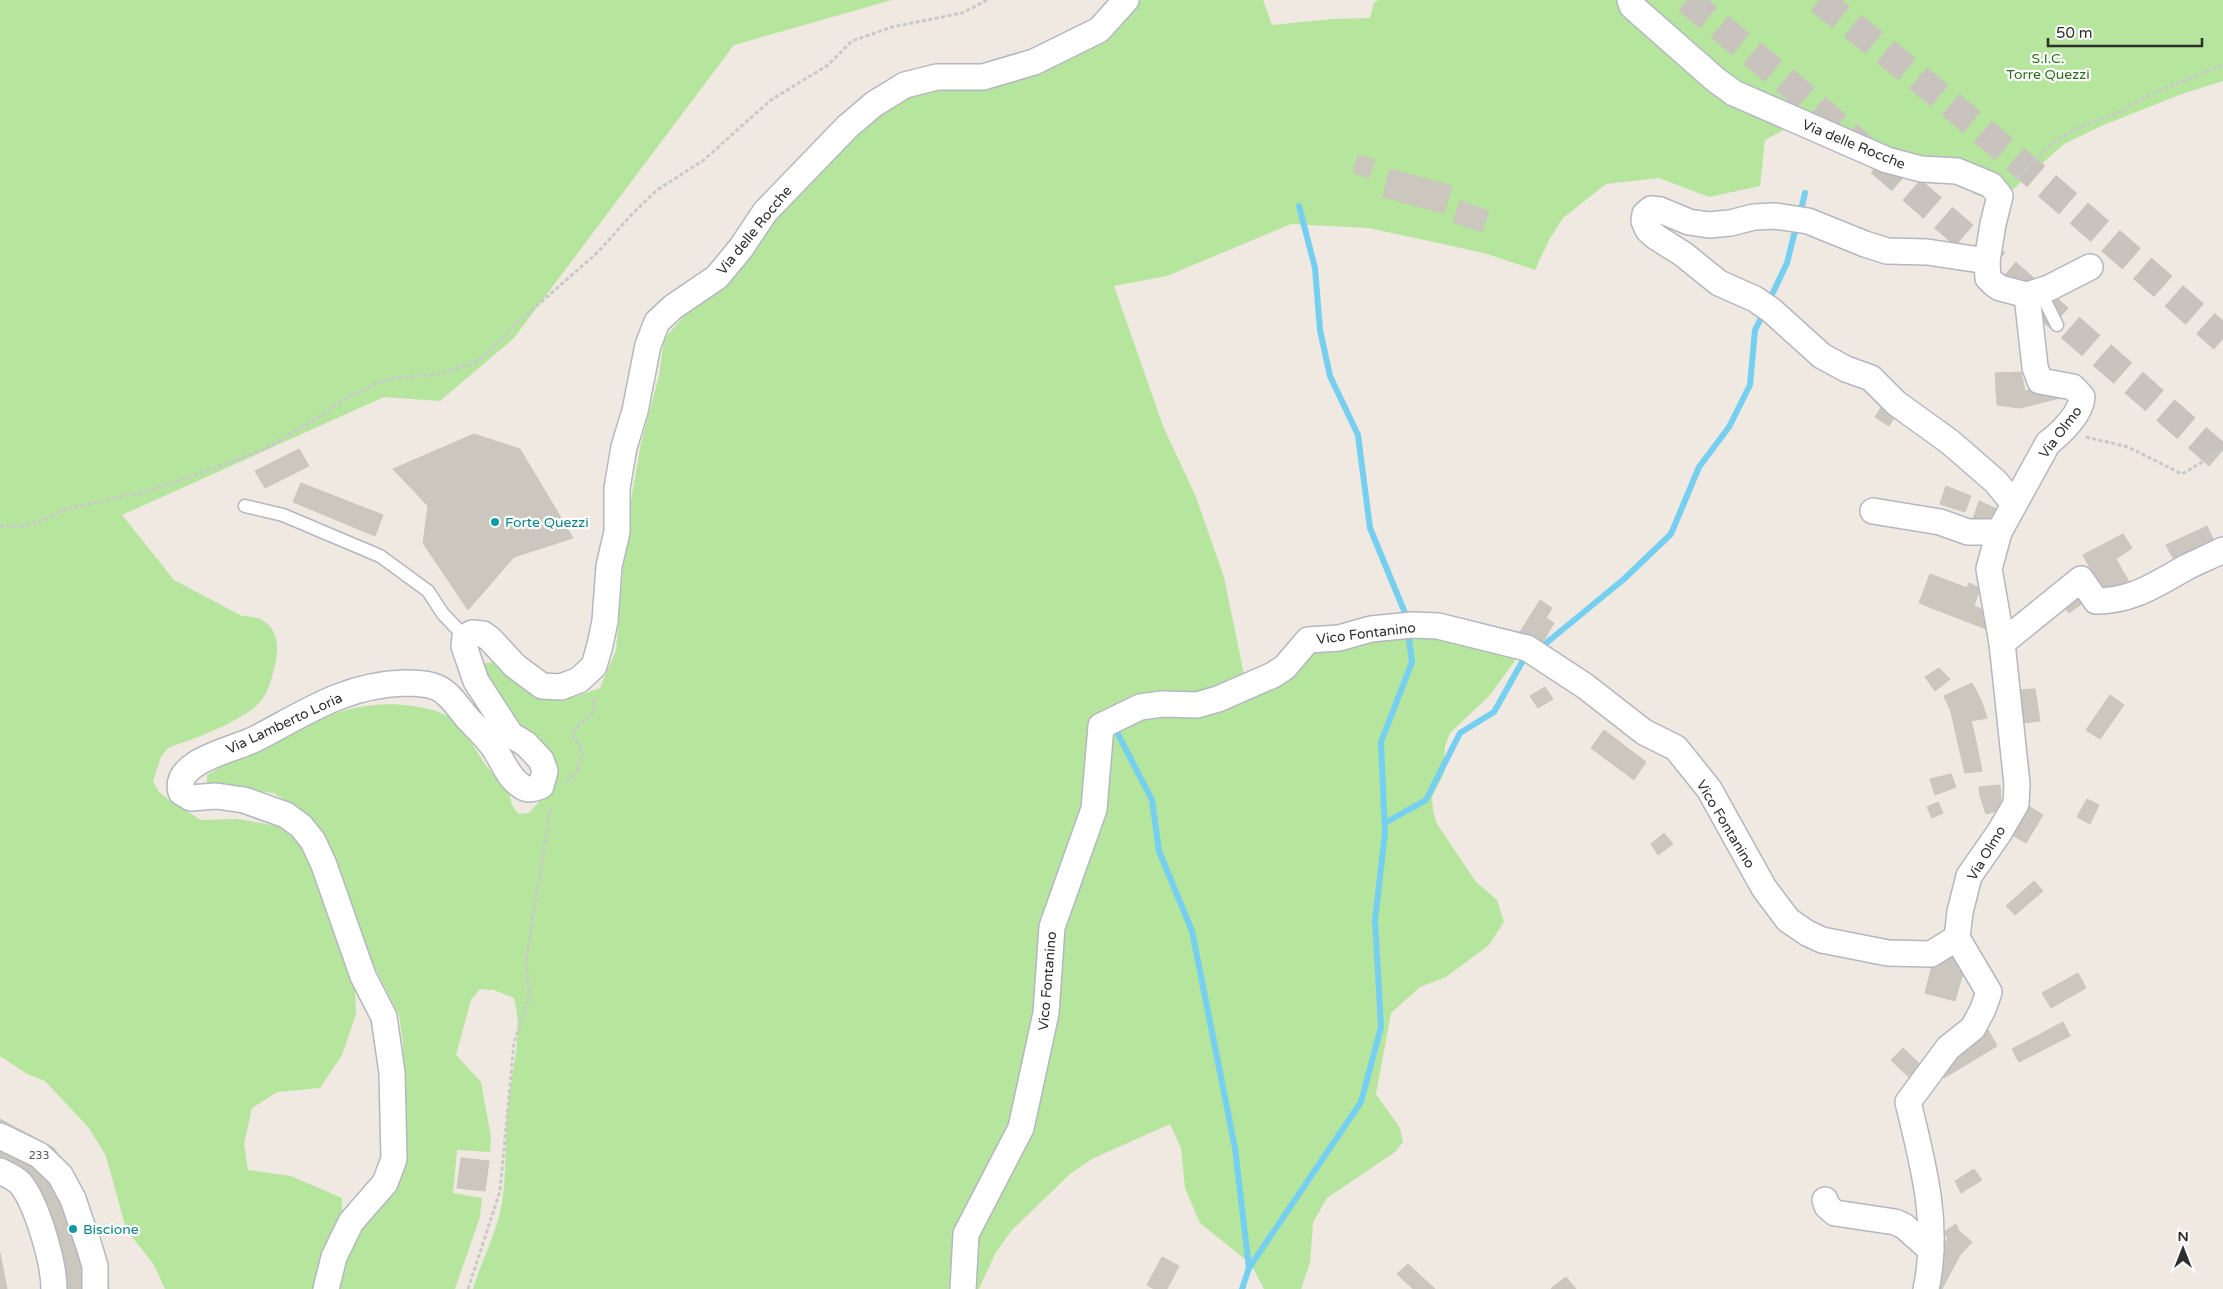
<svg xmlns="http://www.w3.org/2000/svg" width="2223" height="1289" viewBox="0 0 2223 1289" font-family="'Varela Round',sans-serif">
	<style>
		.green { fill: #b6e59e }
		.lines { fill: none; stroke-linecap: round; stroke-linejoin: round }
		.stream { stroke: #75cff0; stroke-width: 6 }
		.building { fill: #cbc7bf; stroke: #cbc5ba }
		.highway-tunnel { stroke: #c8c4bd; stroke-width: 28; stroke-dasharray: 28 14; stroke-linecap: butt }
		.lane-casing { stroke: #b4b7c1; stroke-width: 15 }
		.street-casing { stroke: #b4b7c1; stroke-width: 28 }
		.path { stroke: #c9c9c9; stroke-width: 3; stroke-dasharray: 4 2.5; stroke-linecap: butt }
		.lane { stroke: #fff; stroke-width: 12 }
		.street { stroke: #fff; stroke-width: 25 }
		.culture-dot { fill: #0f9aa8; stroke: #fff; stroke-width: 2 }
		.labels { text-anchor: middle; stroke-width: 4.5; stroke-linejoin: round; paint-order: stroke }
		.number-label { font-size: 11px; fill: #555452 }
		.park-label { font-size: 14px; fill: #2c6e1b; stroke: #fff }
		.street-label { font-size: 14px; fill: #2e2e2e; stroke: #fff }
		.culture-label { font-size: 14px; fill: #0d838f; stroke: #fff; text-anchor: start }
	</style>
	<rect width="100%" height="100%" fill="#efe9e1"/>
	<!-- green -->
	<g class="green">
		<path d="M0 0H892L734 45 514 338 440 401 384 397 122 515 174 580 242 616C278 616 282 644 273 673 270 685 265 699 255 707 233 725 195 738 168 748L161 757 153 781 159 792 169 800 201 820 237 819 277 826 298 841 318 876 345 963 355 987 356 1014 342 1055 320 1088 277 1092 252 1108 244 1144 248 1170 291 1176 342 1198V1211L331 1233 320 1289H165L154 1265 126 1229 106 1156 89 1128 45 1081 27 1074 0 1056Z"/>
		<path d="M1138 0H1263L1272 25 1332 19 1370 18 1374 2 1379 0H2223V81L2179 95 2101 126 2064 144 1999 202 1974 194 1965 184 1789 127 1765 140 1760 186 1709 197 1659 178 1606 184 1563 218 1549 240 1535 270 1484 253 1369 228 1291 224 1167 276 1114 286 1163 426 1196 497 1224 577 1248 694 1309 651 1402 632 1519 655 1490 695 1450 733 1445 746 1444 773 1432 797 1433 811 1437 824 1476 882 1497 900 1504 922 1489 945 1446 977 1420 987 1391 1013 1376 1094 1400 1128 1403 1142 1395 1152 1327 1198 1313 1222 1310 1263 1301 1289H1264L1251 1264 1200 1223 1185 1188 1181 1148 1170 1124 1092 1159 1070 1174 1011 1231 995 1254 979 1289H473C480 1265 492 1242 499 1217 508 1182 504 1144 508 1107 511 1072 524 1034 514 998L494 990 480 989 471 1000 456 1055 481 1082 491 1137 490 1152 457 1150 453 1193 482 1198 480 1217 455 1289H336L344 1263 359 1233 381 1203 403 1115V1044L399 1015 373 964 341 879 298 809 274 793 207 788V775C271 739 348 690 424 708 435 710 450 715 458 724 470 737 477 754 488 768 494 775 504 783 508 791 513 802 508 802 519 814L529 813 553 786 554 759 499 704 482 664 494 662 512 681 536 693 562 698 575 697 600 688 616 650 627 524 641 443 659 376 664 339 686 314 729 277 788 198 879 111 912 91 963 86Z"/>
	</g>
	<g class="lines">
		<!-- stream -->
		<g class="stream">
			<polyline points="1299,206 1315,268 1320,330 1330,376 1358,435 1370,528 1405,613 1407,622"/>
			<polyline points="1800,214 1805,193"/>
			<polyline points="1768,303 1787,263 1797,223"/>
			<polyline points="1539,649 1624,579 1671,534 1699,467 1729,427 1750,385 1755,330 1764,312"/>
			<polyline points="1118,734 1152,800 1159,851 1192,931 1235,1148 1249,1268 1242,1289"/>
			<polyline points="1385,823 1426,800 1460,733 1494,712 1522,662 1529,656"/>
			<polyline points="1249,1268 1361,1102 1381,1027 1375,920 1385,833 1381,742 1412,662 1408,632"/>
		</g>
	</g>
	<!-- building -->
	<g class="building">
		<polygon points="1358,155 1375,160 1369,178 1353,173"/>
		<polygon points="1390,169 1452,186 1444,213 1383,197"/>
		<polygon points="1460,201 1489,211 1482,232 1453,222"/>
		<polygon points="2021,372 2025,391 2046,386 2068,396 2020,408 1997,405 1995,373"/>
		<polygon points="1885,401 1899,409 1889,426 1875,417"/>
		<polygon points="474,434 520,449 573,538 514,557 468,610 423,543 428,506 393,469"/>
		<polygon points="299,449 309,466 265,488 255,471"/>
		<polygon points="301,483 383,515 375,536 293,502"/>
		<polygon points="1946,486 1971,496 1965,512 1940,504"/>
		<polygon points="1979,501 1997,509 1991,526 1973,519"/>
		<polygon points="2207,526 2214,541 2173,558 2166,545"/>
		<polygon points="2123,534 2132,548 2116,559 2129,582 2105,595 2083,555"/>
		<polygon points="1930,574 1967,588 1969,583 1980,588 1974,606 1991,613 1986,629 1919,603"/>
		<polygon points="2083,585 2091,597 2069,613 2061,602"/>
		<polygon points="1540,600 1552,608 1546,618 1554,623 1542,644 1520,632"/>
		<polygon points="1939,668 1950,679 1935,691 1925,677"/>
		<polygon points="1972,683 1981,700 1951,712 1944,696"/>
		<polygon points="1545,687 1553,699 1538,708 1530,696"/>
		<polygon points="2035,689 2040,721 2023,723 2015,690"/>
		<polygon points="2110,695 2124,705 2100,739 2086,730"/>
		<polygon points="1981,700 1987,718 1971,721 1967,705"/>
		<polygon points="1967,705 1974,732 1957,739 1951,712"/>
		<polygon points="1604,730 1646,762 1634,780 1591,748"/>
		<polygon points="1974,732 1982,771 1965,773 1957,739"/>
		<polygon points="1951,774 1956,787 1935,795 1930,779"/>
		<polygon points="2000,785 2001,800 1998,811 1986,814 1980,796 1979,787"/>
		<polygon points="2087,799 2099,805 2090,824 2077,817"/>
		<polygon points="1938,802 1943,813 1932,818 1927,807"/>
		<polygon points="2024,803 2043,815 2026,843 2007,832"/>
		<polygon points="1664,833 1673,844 1658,855 1651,844"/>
		<polygon points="2034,881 2043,891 2015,915 2006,906"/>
		<polygon points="1948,950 1973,977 1962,976 1955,1001 1925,993 1934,958"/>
		<polygon points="2078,973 2086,988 2051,1008 2042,993"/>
		<polygon points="1983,1021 1997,1046 1944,1078 1938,1064"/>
		<polygon points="2063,1022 2070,1036 2019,1062 2012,1049"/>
		<polygon points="1903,1048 1925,1069 1913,1081 1891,1060"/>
		<polygon points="0,1119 54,1148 77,1182 105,1260 109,1289 68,1289 66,1269 40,1198 0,1166"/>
		<polygon points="461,1158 489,1161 485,1191 457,1188"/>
		<polygon points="1974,1169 1982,1180 1961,1193 1955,1181"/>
		<polygon points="1956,1224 1959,1231 1972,1242 1960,1255 1942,1289 1927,1289 1937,1252 1948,1239 1944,1232"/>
		<polygon points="0,1253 7,1289 0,1289"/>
		<polygon points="1162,1257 1179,1266 1167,1289 1154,1289 1147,1285"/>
		<polygon points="1408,1264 1435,1289 1413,1289 1397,1274"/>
		<polygon points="1566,1277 1576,1289 1551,1289 1554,1286"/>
	</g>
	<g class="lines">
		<!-- highway-tunnel -->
		<g class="highway-tunnel">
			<polyline points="1687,0 1793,87 2223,460"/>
			<path d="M1819 0C1959 107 2091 223 2223 339"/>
		</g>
		<!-- lane casing -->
		<g class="lane-casing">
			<g id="lane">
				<polyline points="2040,291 2057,325"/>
				<polyline points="245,506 283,515 380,556 428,591 443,614 465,637"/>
			</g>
		</g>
		<!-- street casing -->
		<g class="street-casing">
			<g id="street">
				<polyline points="1630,0 1632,6 1716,80 1734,93 1887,160 1921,169 1957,171 1991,185 2000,196 1993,224 1987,261 1988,278 1994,284 2000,288 2027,295 2049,288 2090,267"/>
				<polyline points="1987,261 1927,252 1887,251 1865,244 1808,221 1775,216 1754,217 1730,223 1709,225 1689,222 1660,210 1651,209 1645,214 1644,221 1648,230 1656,237 1683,254 1719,283 1755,299 1771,310 1822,356 1846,369 1871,378 1896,403 1950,442 1996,482 2014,504"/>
				<polyline points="1873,511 1940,522 1968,532 1999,532"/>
				<path d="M2002 643 2081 579 2096 601C2133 601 2156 584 2187 567 2199 561 2211 556 2223 550"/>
				<polyline points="0,1136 39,1155 60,1175 73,1199 89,1246 95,1266 95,1289"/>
				<path d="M0 1171C6 1174 15 1178 20 1183 37 1203 54 1263 54 1289"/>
				<polyline points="1825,1200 1827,1206 1835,1213 1895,1222 1904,1226 1931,1250"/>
				<path d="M326 1289 334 1257 351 1222 385 1183 394 1159 392 1073 384 1017 363 976 324 865 313 841 301 826 286 815 244 800 216 796 191 798 181 792C173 760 235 750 257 738 307 712 345 685 404 683 414 683 428 683 438 688 451 694 459 709 469 720 479 730 489 739 496 751 503 762 509 778 520 785 527 791 533 789 541 786L545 771 541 760 526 744 511 735 476 681 464 646 465 637 472 633 483 634 490 639 515 666 542 686 561 687 579 680 594 666 600 645 605 621 609 566 617 532V488L624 447 635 411 648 345 657 322 673 307 717 277 741 248 765 212 847 127 874 104 905 85 937 77H983L1034 62 1099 30 1126 0"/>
				<polyline points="963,1289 966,1234 1021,1128 1046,1013 1052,927 1094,809 1101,726 1140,707 1162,704 1197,705 1218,699 1273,675 1285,667 1308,640 1339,638 1371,629 1412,625 1438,626 1527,648 1585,686 1644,732 1676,748 1709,789 1764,888 1788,920 1807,933 1822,940 1888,953 1931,954 1957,938"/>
				<path d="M1926 1289C1940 1225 1923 1164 1908 1102L1948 1048 1973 1028 1983 1009 1989 992 1957 938 1960 912 1969 876 1999 833 2016 804 2017 784 2002 643 1989 569 1999 532 2048 443C2061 433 2081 414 2082 397L2073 387 2040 381 2035 367 2027 295"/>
			</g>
		</g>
		<!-- path -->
		<g class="path">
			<polyline points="2016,179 2032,162 2057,140 2080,127 2120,112 2153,93 2223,65"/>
			<polyline points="2086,437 2128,447 2182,474 2223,450"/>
			<polyline points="0,526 22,526 38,522 66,509 143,492 184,479 265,449 314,420 344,399 377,383 395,378 437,374 471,364 482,358 523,318 598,252 633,213 657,190 704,160 756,113 771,100 828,65 852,41 892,27 962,13 987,0"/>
			<polyline points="567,782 577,771 583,750 571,734 594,711 594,698"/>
			<polyline points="468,1289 500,1191 514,1043 529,998 526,960 551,805"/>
		</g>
		<!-- lane -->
		<use href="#lane" class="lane"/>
		<!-- street -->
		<use href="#street" class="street"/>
	</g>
	<!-- markers -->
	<g class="culture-dot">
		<circle cx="495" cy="522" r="5"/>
		<circle cx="73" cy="1229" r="5"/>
	</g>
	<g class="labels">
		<!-- number labels -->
		<g class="number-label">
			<text x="39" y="1159">233</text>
		</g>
		<!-- park labels -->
		<g class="park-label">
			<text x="2048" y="63">S.I.C.<tspan x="2048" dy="16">Torre Quezzi</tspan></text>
		</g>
		<!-- street labels -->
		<g class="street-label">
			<text transform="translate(1854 144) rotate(22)" y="5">Via delle Rocche</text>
			<text transform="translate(754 230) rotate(-51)" y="5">Via delle Rocche</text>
			<text transform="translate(2060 432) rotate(-53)" y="5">Via Olmo</text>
			<text transform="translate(1366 633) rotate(-7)" y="5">Vico Fontanino</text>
			<text transform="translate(284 723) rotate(-25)" y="5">Via Lamberto Loria</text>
			<text transform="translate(1726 824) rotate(59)" y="5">Vico Fontanino</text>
			<text transform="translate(1986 853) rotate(-59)" y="5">Via Olmo</text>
			<text transform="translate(1047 981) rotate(-85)" y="5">Vico Fontanino</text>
		</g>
		<!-- culture labels -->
		<g class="culture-label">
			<text x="505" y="527">Forte Quezzi</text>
			<text x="83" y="1234">Biscione</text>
		</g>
	</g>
	<!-- north arrow -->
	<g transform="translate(2183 1249)" stroke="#ffffff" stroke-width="4" paint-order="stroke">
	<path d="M0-4L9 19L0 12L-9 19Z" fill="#2e2e2e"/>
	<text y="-8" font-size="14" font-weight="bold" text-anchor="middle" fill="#2e2e2e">N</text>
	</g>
	<!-- scale -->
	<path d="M2048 38v8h154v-8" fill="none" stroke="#2e2e2e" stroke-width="2.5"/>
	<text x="2056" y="38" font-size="15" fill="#2e2e2e" stroke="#ffffff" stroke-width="4" paint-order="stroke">50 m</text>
</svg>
